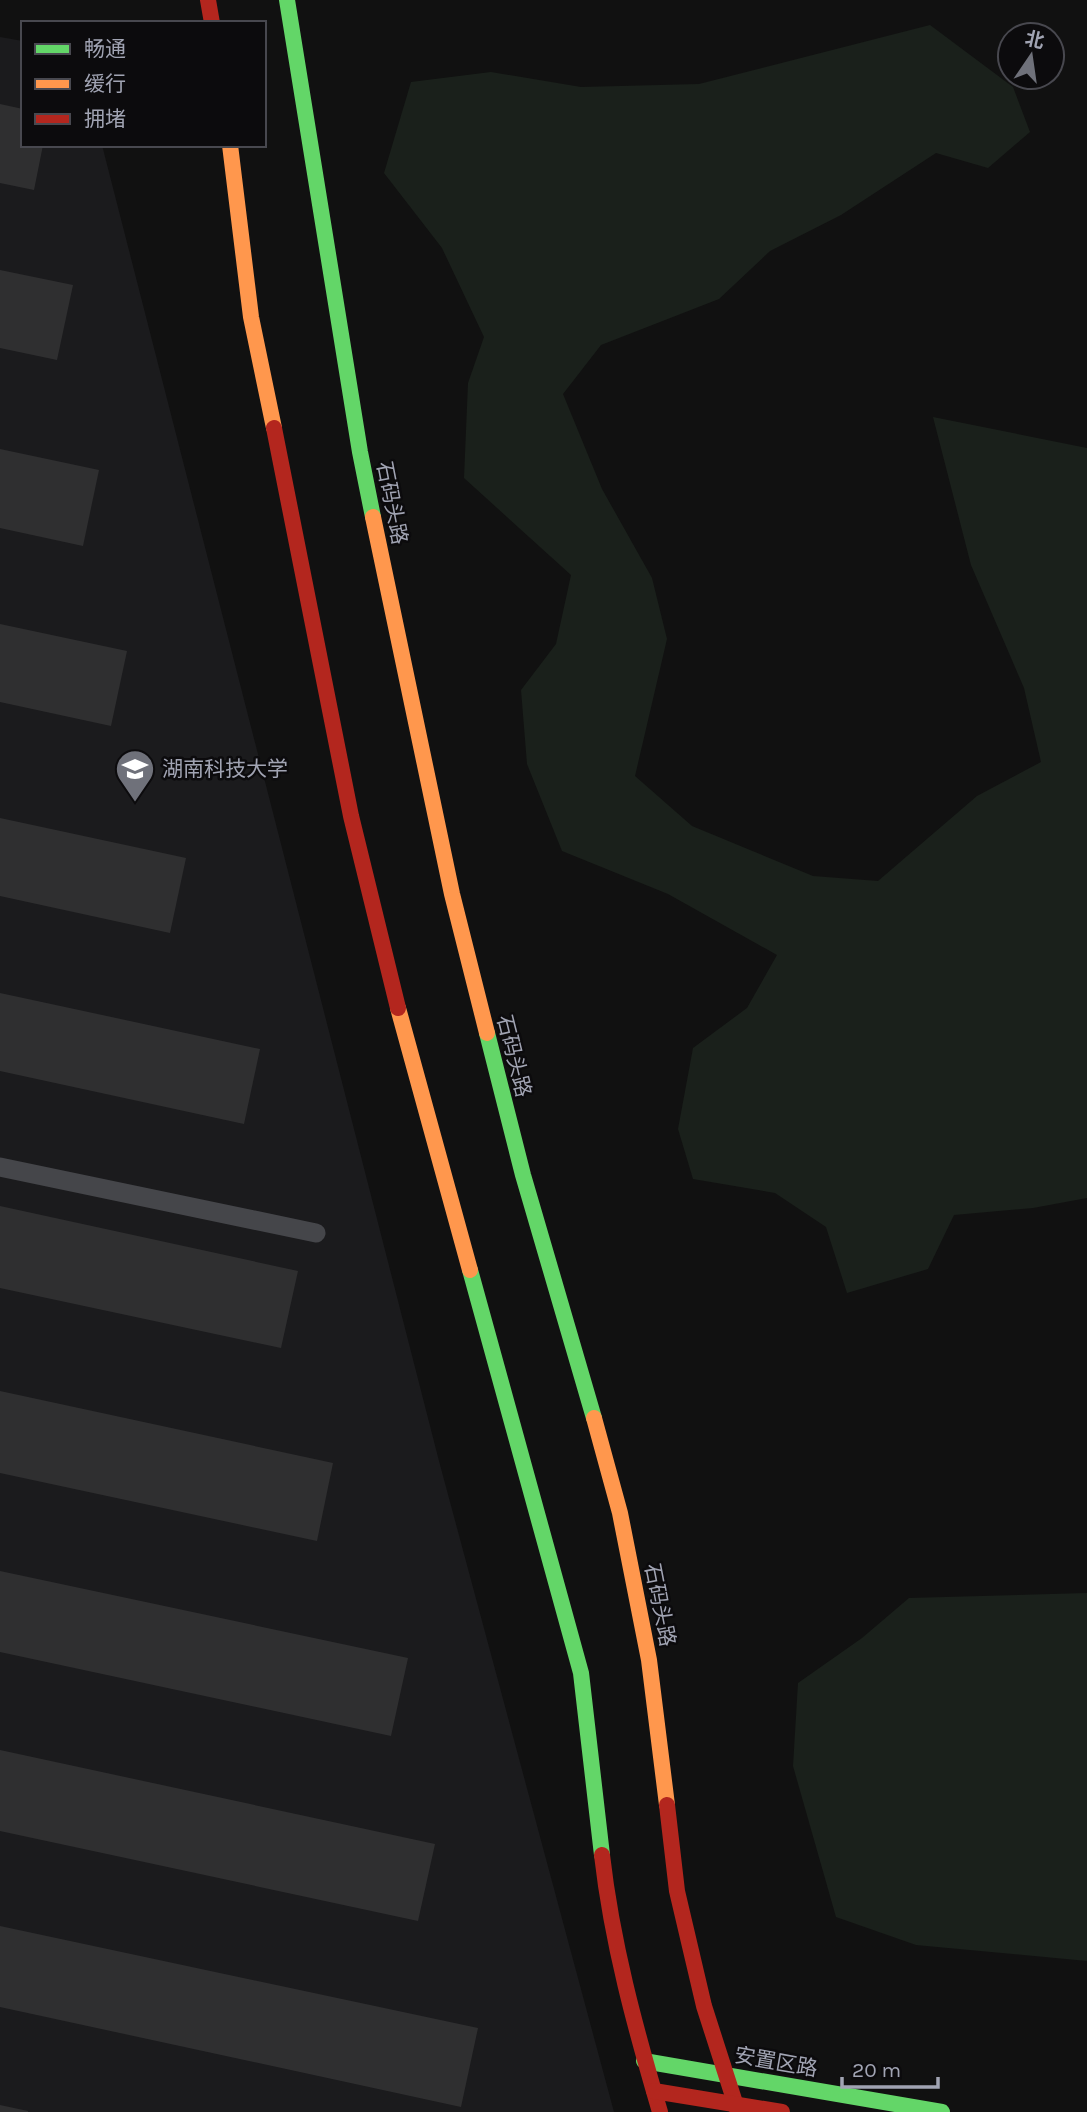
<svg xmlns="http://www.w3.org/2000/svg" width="1087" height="2112" viewBox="0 0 1087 2112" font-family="Karla,'Noto Sans SC',sans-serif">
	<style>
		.built { fill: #1b1b1d }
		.green { fill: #1a201b }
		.building { fill: #2f2f30 }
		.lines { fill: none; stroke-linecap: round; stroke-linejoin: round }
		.lane { stroke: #45464a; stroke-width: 19 }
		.fast { stroke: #63d668; stroke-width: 16 }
		.slow { stroke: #ff974d; stroke-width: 16 }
		.jam { stroke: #b3261e; stroke-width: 16 }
		.labels { text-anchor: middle; stroke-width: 5; stroke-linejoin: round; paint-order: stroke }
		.street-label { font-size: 21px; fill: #a1a4b3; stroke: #0c0b0d }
		.poi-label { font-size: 21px; fill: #a1a4b3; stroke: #0c0b0d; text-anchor: start }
	</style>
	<rect width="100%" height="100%" fill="#111"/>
	<!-- built -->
	<polygon class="built" points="0,37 23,41 23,145 102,145 439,1461 614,2112 0,2112"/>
	<!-- green -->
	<g class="green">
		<polygon points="930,25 1013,87 1030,132 988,168 936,153 841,215 770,251 719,299 601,345 563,394 602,489 652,578 667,639 635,776 692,826 813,876 878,881 977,796 1041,762 1024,688 971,565 933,417 1087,448 1087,1198 1033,1208 954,1215 928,1269 847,1293 826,1227 775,1193 693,1179 678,1129 693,1048 747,1008 777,955 668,894 562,851 527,764 521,690 556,644 571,575 464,478 468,383 484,337 442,248 384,173 411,82 491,72 581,87 699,84"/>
		<polygon points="1087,1593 1087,1961 916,1945 836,1917 793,1766 798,1683 862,1638 909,1598"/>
	</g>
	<!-- building -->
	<g class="building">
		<polygon points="0,104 23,109 23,145 43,145 34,190 0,183"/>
		<polygon points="0,270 73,285 57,360 0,348"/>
		<polygon points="0,449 99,470 83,546 0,528"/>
		<polygon points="0,624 127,651 111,726 0,702"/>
		<polygon points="0,818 186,858 170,933 0,896"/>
		<polygon points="0,993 260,1049 244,1124 0,1071"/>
		<polygon points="0,1206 298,1271 281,1348 0,1288"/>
		<polygon points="0,1391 333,1463 317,1541 0,1473"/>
		<polygon points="0,1571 408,1658 391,1736 0,1652"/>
		<polygon points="0,1750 435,1844 418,1921 0,1831"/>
		<polygon points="0,1926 478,2028 461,2107 0,2007"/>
		<polygon points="0,2105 28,2111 28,2112 0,2112"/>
	</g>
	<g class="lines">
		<!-- lane -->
		<polyline class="lane" points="0,1167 316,1233"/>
		<!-- fast -->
		<g class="fast">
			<polyline points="287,0 360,452 373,517"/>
			<polyline points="487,1033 523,1175 594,1418"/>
			<polyline points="470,1270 581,1673 602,1855"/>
			<polyline points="644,2061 942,2112"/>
		</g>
		<!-- slow -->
		<g class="slow">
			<polyline points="230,145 251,317 274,428"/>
			<polyline points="373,517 452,894 487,1033"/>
			<polyline points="398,1008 470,1270"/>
			<polyline points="594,1418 620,1513 649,1660 667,1805"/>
		</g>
		<!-- jam -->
		<g class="jam">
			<polyline points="208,0 212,23"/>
			<polyline points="274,428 351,816 398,1008"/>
			<polyline points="667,1805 677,1891 704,2006 738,2112"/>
			<path d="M602 1855C612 1943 635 2027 660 2112"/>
			<polyline points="654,2091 782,2112"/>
		</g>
	</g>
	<!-- icons -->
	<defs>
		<g id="university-pin" transform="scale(2.0125)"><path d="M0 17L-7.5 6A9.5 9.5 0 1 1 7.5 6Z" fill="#6f717a" stroke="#0c0b0d"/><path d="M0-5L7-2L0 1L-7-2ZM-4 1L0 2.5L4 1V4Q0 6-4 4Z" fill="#fff"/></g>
	</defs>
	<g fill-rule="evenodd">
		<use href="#university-pin" x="135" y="769"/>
	</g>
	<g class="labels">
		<!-- street labels -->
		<g class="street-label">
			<text transform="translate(392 503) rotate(79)" y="7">石码头路</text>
			<text transform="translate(514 1056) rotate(76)" y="7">石码头路</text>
			<text transform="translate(660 1605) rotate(79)" y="7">石码头路</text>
			<text transform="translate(776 2062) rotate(10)" y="7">安置区路</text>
		</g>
		<!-- poi labels -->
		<g class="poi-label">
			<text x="162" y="776">湖南科技大学</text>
		</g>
	</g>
	<!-- legend -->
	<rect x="21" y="21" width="245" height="126" fill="#0c0b0d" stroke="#48484f" stroke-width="2"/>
	<rect x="35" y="44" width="35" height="10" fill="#63d668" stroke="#48484f" stroke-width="2"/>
	<text x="84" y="56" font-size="21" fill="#a1a4b3">畅通</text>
	<rect x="35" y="79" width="35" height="10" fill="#ff974d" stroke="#48484f" stroke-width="2"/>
	<text x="84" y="91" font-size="21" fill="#a1a4b3">缓行</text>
	<rect x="35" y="114" width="35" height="10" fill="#b3261e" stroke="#48484f" stroke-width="2"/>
	<text x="84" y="126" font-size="21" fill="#a1a4b3">拥堵</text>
	<!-- north arrow -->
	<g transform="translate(1031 56) rotate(13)"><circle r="33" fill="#0c0b0d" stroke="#48484f" stroke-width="2"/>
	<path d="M0-5L12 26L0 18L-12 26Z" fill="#6f717a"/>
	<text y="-10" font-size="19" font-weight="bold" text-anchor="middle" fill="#a1a4b3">北</text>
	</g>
	<!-- scale -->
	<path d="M842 2077v10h96v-10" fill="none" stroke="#a1a4b3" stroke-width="3.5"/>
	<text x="852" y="2077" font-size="21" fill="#a1a4b3" stroke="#0c0b0d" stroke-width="5" paint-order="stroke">20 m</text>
</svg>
